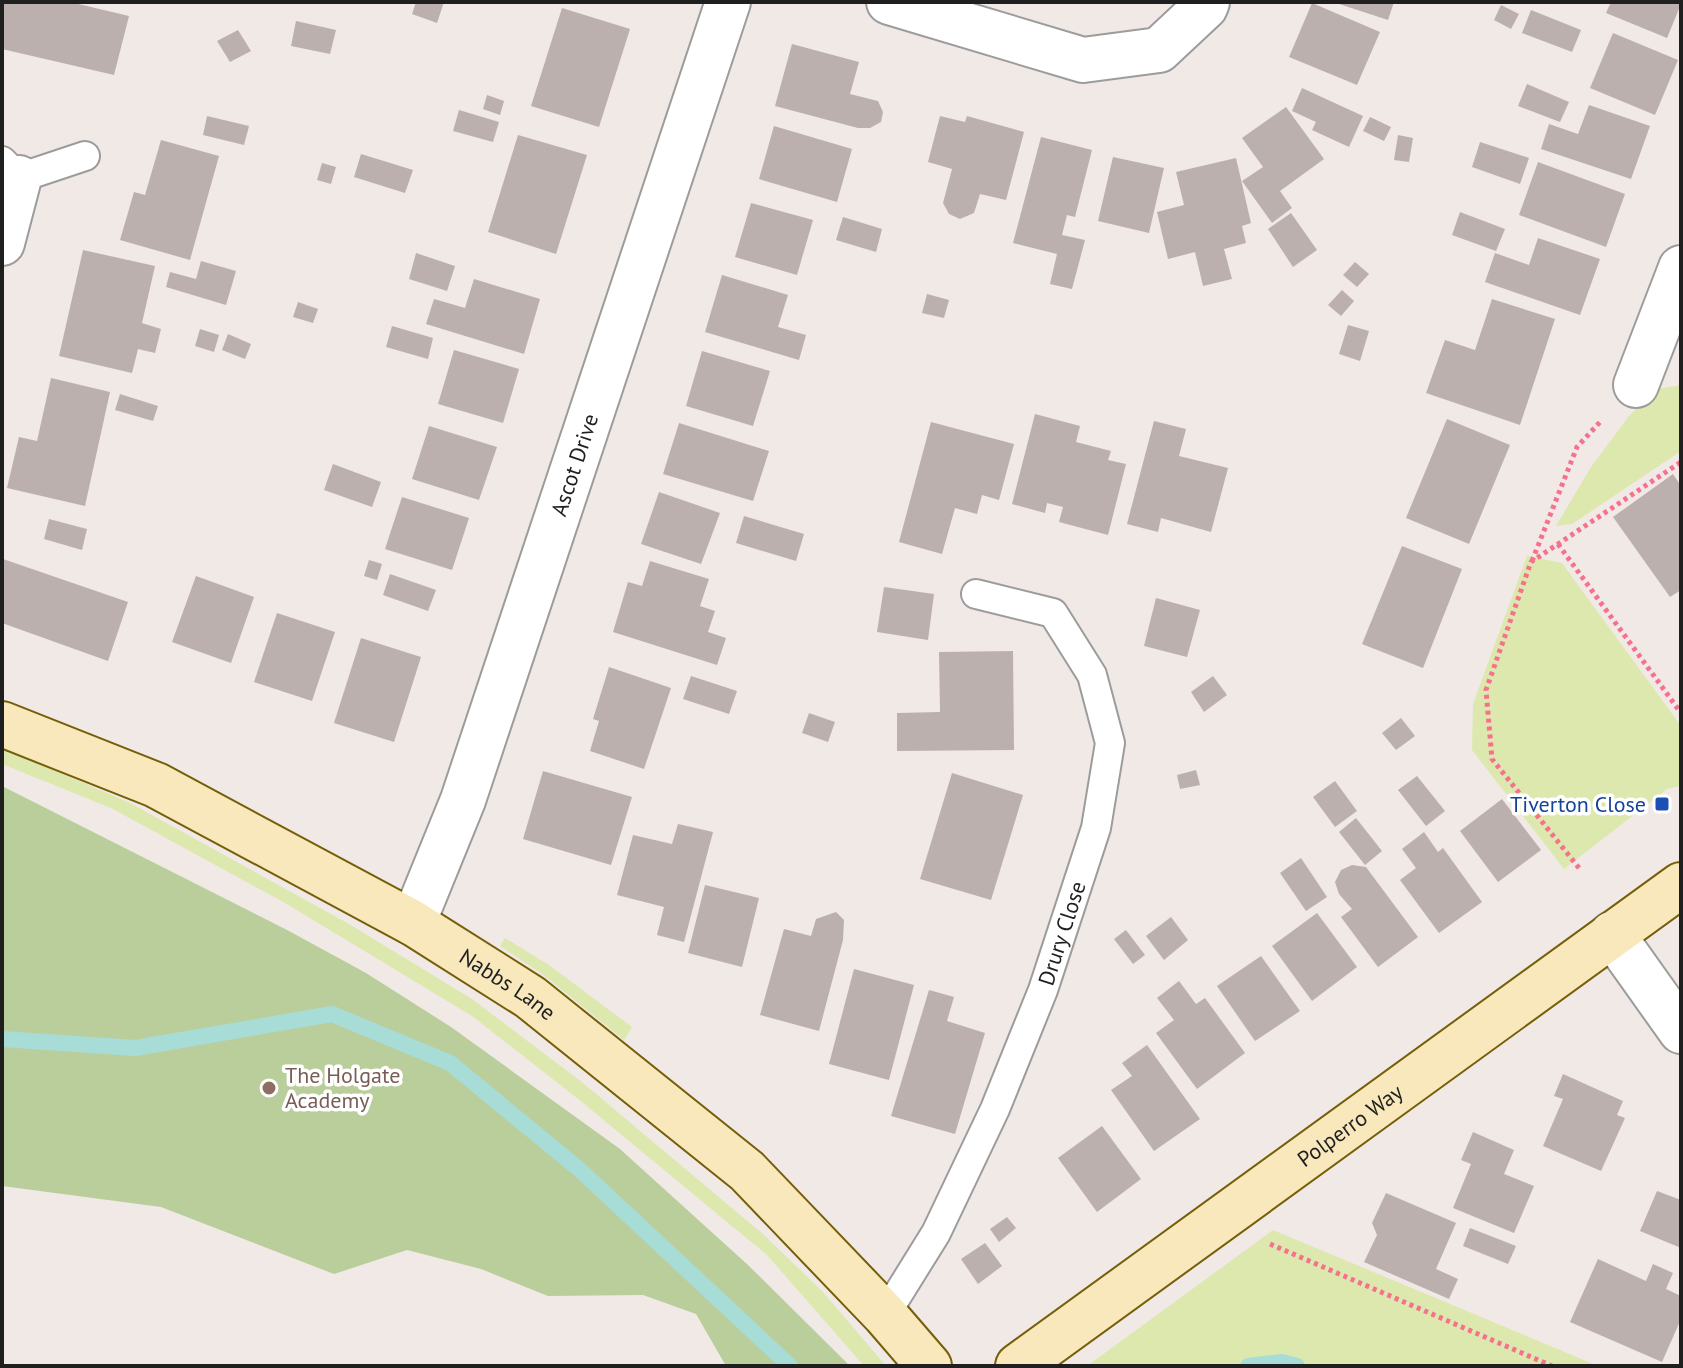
<svg xmlns="http://www.w3.org/2000/svg" width="1683" height="1368" viewBox="0 0 1683 1368" font-family="'PT Sans',sans-serif">
	<style>
		.grass { fill: #dde8ae }
		.forest { fill: #bace9c }
		.lines { fill: none; stroke-linecap: round; stroke-linejoin: round }
		.stream { stroke: #a8dcd7; stroke-width: 16 }
		.building { fill: #bcb0af }
		.lane-casing { stroke: #9c9c9c; stroke-width: 32 }
		.street-casing { stroke: #9c9c9c; stroke-width: 48 }
		.secondary-casing { stroke: #755e08; stroke-width: 48 }
		.path { stroke: #f6718d; stroke-width: 5; stroke-dasharray: 4 4; stroke-linecap: butt }
		.lane { stroke: #fff; stroke-width: 28 }
		.street { stroke: #fff; stroke-width: 44 }
		.secondary { stroke: #f8e8bc; stroke-width: 44 }
		.transit-dot { fill: #1a4fb4; stroke: #fff; stroke-width: 3 }
		.education-dot { fill: #8d6e63; stroke: #fff; stroke-width: 3 }
		.labels { text-anchor: middle; stroke-width: 7; stroke-linejoin: round; paint-order: stroke }
		.street-label { font-size: 22px; fill: #1f1f1f; stroke: #fff }
		.transit-label { font-size: 22px; fill: #164399; stroke: #fff; text-anchor: end }
		.education-label { font-size: 22px; fill: #785e54; stroke: #fff; text-anchor: start }
	</style>
	<rect width="100%" height="100%" fill="#f0e9e6"/>
	<!-- grass -->
	<g class="grass">
		<polygon points="1681,385 1681,451 1572,524 1556,526 1591,467 1629,416 1657,389"/>
		<polygon points="1527,556 1562,563 1681,726 1681,786 1667,789 1564,869 1472,750 1473,704"/>
		<polygon points="2,748 130,803 349,924 472,999 583,1083 764,1235 823,1292 886,1366 864,1366 767,1255 577,1098 472,1016 285,903 111,808 2,764"/>
		<polygon points="505,938 549,965 632,1027 624,1040 542,974 500,946"/>
		<polygon points="1273,1230 1598,1366 1087,1366"/>
	</g>
	<!-- forest -->
	<polygon class="forest" points="2,786 289,931 366,973 451,1027 620,1149 748,1265 850,1366 726,1366 696,1314 643,1295 548,1296 481,1269 407,1250 334,1274 161,1207 2,1186"/>
	<g class="lines">
		<!-- stream -->
		<g class="stream">
			<polyline points="2,1039 135,1048 332,1014 450,1063 580,1170 790,1366"/>
			<polyline points="1248,1366 1282,1362 1297,1366"/>
		</g>
	</g>
	<!-- building -->
	<g class="building">
		<polygon points="2,2 70,2 129,16 114,75 2,49"/>
		<polygon points="416,2 444,2 437,23 412,14"/>
		<polygon points="1333,2 1394,2 1388,20"/>
		<polygon points="1611,2 1681,2 1681,4 1667,38 1606,13"/>
		<polygon points="1312,3 1380,32 1357,85 1289,57"/>
		<polygon points="1501,5 1519,14 1511,29 1494,20"/>
		<polygon points="562,8 630,29 599,127 531,106"/>
		<polygon points="1531,10 1581,30 1572,52 1522,33"/>
		<polygon points="296,21 336,30 330,54 291,46"/>
		<polygon points="238,30 251,51 230,62 217,41"/>
		<polygon points="1613,33 1678,60 1655,115 1590,88"/>
		<polygon points="792,44 859,62 850,94 878,101 883,112 881,122 870,128 858,128 775,106"/>
		<polygon points="1527,84 1569,102 1560,122 1518,106"/>
		<polygon points="1302,88 1363,116 1349,147 1312,130 1316,122 1292,111"/>
		<polygon points="487,95 504,101 500,115 483,109"/>
		<polygon points="1589,105 1650,126 1631,179 1541,149 1549,124 1578,134"/>
		<polygon points="1286,107 1324,159 1280,191 1292,208 1272,223 1242,181 1263,167 1242,138"/>
		<polygon points="459,110 499,122 493,142 453,131"/>
		<polygon points="207,116 249,126 244,145 203,135"/>
		<polygon points="940,116 965,122 967,116 1024,132 1006,200 980,194 974,213 960,219 949,214 943,203 952,169 928,162"/>
		<polygon points="1370,117 1391,127 1384,141 1363,131"/>
		<polygon points="774,126 852,149 837,202 759,179"/>
		<polygon points="518,135 587,155 556,254 488,232"/>
		<polygon points="1398,135 1413,138 1409,162 1394,160"/>
		<polygon points="1041,137 1092,150 1075,217 1067,215 1062,235 1085,240 1072,289 1050,284 1057,254 1013,243"/>
		<polygon points="161,140 219,156 190,260 120,240 134,192 145,195"/>
		<polygon points="1480,142 1529,158 1520,184 1472,167"/>
		<polygon points="361,154 413,170 405,193 354,177"/>
		<polygon points="1113,157 1164,168 1149,233 1098,221"/>
		<polygon points="1236,158 1251,223 1242,226 1246,243 1224,249 1232,279 1203,286 1195,252 1168,259 1157,212 1184,205 1176,172"/>
		<polygon points="1538,162 1625,194 1606,247 1519,215"/>
		<polygon points="322,163 336,167 331,184 317,180"/>
		<polygon points="751,203 813,220 797,275 735,257"/>
		<polygon points="1460,212 1505,229 1496,251 1452,235"/>
		<polygon points="1291,213 1317,250 1293,267 1268,229"/>
		<polygon points="843,217 882,229 876,252 836,240"/>
		<polygon points="1538,238 1600,259 1580,315 1485,282 1495,253 1529,265"/>
		<polygon points="83,250 155,266 142,323 161,329 155,353 138,349 132,373 59,356"/>
		<polygon points="416,253 455,266 447,291 409,279"/>
		<polygon points="201,261 236,271 226,305 166,287 170,272 196,279"/>
		<polygon points="1355,262 1369,274 1357,287 1343,275"/>
		<polygon points="722,275 788,295 778,327 806,335 799,360 705,332"/>
		<polygon points="474,279 540,299 524,354 426,324 434,299 465,308"/>
		<polygon points="1342,290 1354,301 1341,316 1328,305"/>
		<polygon points="927,294 949,300 944,318 922,313"/>
		<polygon points="1492,299 1555,319 1520,425 1426,393 1445,340 1475,350"/>
		<polygon points="298,302 318,309 313,323 293,317"/>
		<polygon points="1348,325 1369,331 1360,361 1339,354"/>
		<polygon points="392,326 433,338 428,359 386,347"/>
		<polygon points="200,329 219,335 214,352 195,346"/>
		<polygon points="228,334 251,344 245,359 222,350"/>
		<polygon points="454,350 519,369 503,423 438,404"/>
		<polygon points="702,351 770,371 753,426 686,406"/>
		<polygon points="51,378 110,392 85,506 7,488 19,437 37,441"/>
		<polygon points="120,394 158,406 153,421 115,410"/>
		<polygon points="1035,414 1080,426 1076,442 1111,451 1108,460 1126,464 1108,535 1059,522 1063,507 1047,503 1045,513 1012,504"/>
		<polygon points="1447,419 1510,445 1469,544 1406,518"/>
		<polygon points="1154,421 1186,429 1179,456 1228,468 1211,532 1161,518 1158,532 1127,524"/>
		<polygon points="931,422 1014,444 999,500 982,495 977,514 955,508 942,554 899,542"/>
		<polygon points="679,423 769,451 753,501 663,474"/>
		<polygon points="429,426 497,447 479,500 412,479"/>
		<polygon points="333,464 381,482 372,507 324,490"/>
		<polygon points="1673,474 1681,486 1681,590 1670,597 1613,517"/>
		<polygon points="659,492 720,513 701,564 641,544"/>
		<polygon points="402,497 469,518 452,570 385,549"/>
		<polygon points="744,516 804,534 796,561 736,543"/>
		<polygon points="49,519 87,529 82,550 44,539"/>
		<polygon points="1402,546 1462,569 1423,668 1362,644"/>
		<polygon points="3,559 128,602 108,661 2,623"/>
		<polygon points="369,560 382,564 377,580 364,576"/>
		<polygon points="650,561 709,579 700,606 715,611 708,632 726,638 717,665 613,632 628,582 642,586"/>
		<polygon points="390,574 436,590 428,611 383,595"/>
		<polygon points="196,576 254,597 231,663 172,642"/>
		<polygon points="884,587 934,594 928,640 877,632"/>
		<polygon points="1156,598 1200,610 1187,657 1144,646"/>
		<polygon points="277,613 335,632 312,701 254,682"/>
		<polygon points="361,638 421,657 394,742 334,723"/>
		<polygon points="1013,651 1014,750 897,751 897,713 940,712 939,652"/>
		<polygon points="609,667 671,688 644,769 590,751 599,721 593,719"/>
		<polygon points="691,676 737,691 729,714 683,699"/>
		<polygon points="1213,676 1227,695 1204,712 1191,692"/>
		<polygon points="809,713 835,722 828,742 802,733"/>
		<polygon points="1401,718 1415,736 1396,750 1382,733"/>
		<polygon points="1196,770 1200,785 1180,789 1177,775"/>
		<polygon points="543,771 632,797 611,865 523,839"/>
		<polygon points="952,773 1023,795 991,900 920,879"/>
		<polygon points="1417,776 1445,811 1426,826 1398,790"/>
		<polygon points="1335,781 1357,811 1335,827 1313,797"/>
		<polygon points="1502,799 1541,850 1498,882 1460,831"/>
		<polygon points="1356,818 1382,851 1365,865 1339,832"/>
		<polygon points="678,824 713,832 684,942 657,935 664,907 617,895 633,835 672,844"/>
		<polygon points="1424,832 1438,852 1443,848 1482,902 1439,933 1400,880 1416,868 1402,849"/>
		<polygon points="1301,858 1327,897 1306,911 1280,873"/>
		<polygon points="1352,865 1366,867 1418,937 1378,967 1341,917 1352,909 1339,894 1335,882 1341,870"/>
		<polygon points="705,885 759,898 742,967 688,953"/>
		<polygon points="836,912 844,920 843,940 819,1031 760,1015 784,929 811,936 816,919"/>
		<polygon points="1317,913 1357,967 1312,1001 1272,946"/>
		<polygon points="1171,917 1188,940 1164,960 1146,936"/>
		<polygon points="1126,930 1145,955 1133,964 1114,939"/>
		<polygon points="1261,956 1300,1011 1255,1041 1217,986"/>
		<polygon points="854,969 914,985 889,1080 829,1064"/>
		<polygon points="1179,981 1196,1004 1205,998 1245,1053 1197,1089 1156,1033 1174,1020 1157,998"/>
		<polygon points="929,990 954,997 947,1021 985,1033 955,1134 891,1116"/>
		<polygon points="1147,1045 1200,1119 1154,1151 1111,1090 1132,1076 1122,1063"/>
		<polygon points="1563,1074 1623,1101 1617,1115 1625,1118 1601,1171 1543,1146 1563,1099 1554,1096"/>
		<polygon points="1102,1126 1141,1179 1097,1212 1058,1158"/>
		<polygon points="1473,1132 1514,1150 1504,1174 1534,1186 1514,1233 1453,1208 1471,1164 1461,1160"/>
		<polygon points="1657,1191 1681,1200 1681,1248 1640,1231"/>
		<polygon points="1386,1193 1456,1223 1436,1269 1458,1279 1449,1299 1364,1262 1377,1235 1372,1223"/>
		<polygon points="1007,1217 1016,1228 999,1242 990,1229"/>
		<polygon points="1470,1228 1516,1246 1508,1264 1463,1246"/>
		<polygon points="985,1243 1002,1266 978,1284 961,1259"/>
		<polygon points="1598,1259 1646,1281 1653,1264 1673,1273 1666,1289 1681,1296 1681,1319 1662,1362 1570,1322"/>
	</g>
	<g class="lines">
		<!-- lane casing -->
		<g class="lane-casing">
			<g id="lane">
				<polyline points="2,161 19,178 85,156"/>
				<path id="s1" d="M885 1315 936 1233 995 1109 1043 990 1096 828 1110 743 1092 675 1053 613 976 594"/>
			</g>
		</g>
		<!-- street casing -->
		<g class="street-casing">
			<g id="street">
				<polyline points="889,2 1083,60 1159,50 1205,7 1207,2"/>
				<polyline points="2,243 19,178"/>
				<polyline points="1636,385 1681,268"/>
				<path id="s2" d="M413 923 463 800 728 2"/>
				<polyline points="1612,934 1681,1031"/>
			</g>
		</g>
		<!-- secondary casing -->
		<g class="secondary-casing">
			<g id="secondary">
				<path id="s3" d="M2 724 156 785 413 923 530 997 747 1171 885 1315 929 1366"/>
				<path id="s4" d="M1018 1366 1681 885"/>
			</g>
		</g>
		<!-- path -->
		<g class="path">
			<polyline points="1558,544 1681,713"/>
			<polyline points="1532,561 1577,447 1601,421"/>
			<polyline points="1579,868 1492,759 1486,690 1531,562 1681,462"/>
			<polyline points="1270,1244 1552,1366"/>
		</g>
		<!-- lane -->
		<use href="#lane" class="lane"/>
		<!-- street -->
		<use href="#street" class="street"/>
		<!-- secondary -->
		<use href="#secondary" class="secondary"/>
	</g>
	<!-- markers -->
	<rect class="transit-dot" x="1654" y="796" width="16" height="16" rx="4"/>
	<circle class="education-dot" cx="269" cy="1088" r="8"/>
	<g class="labels">
		<!-- street labels -->
		<g class="street-label">
			<text dy="8" stroke="none"><textPath href="#s2" startOffset="486">Ascot Drive</textPath></text>
			<text dy="8" stroke="none"><textPath href="#s1" startOffset="422">Drury Close</textPath></text>
			<text dy="8" stroke="none"><textPath href="#s3" startOffset="570">Nabbs Lane</textPath></text>
			<text dy="8" stroke="none"><textPath href="#s4" startOffset="410">Polperro Way</textPath></text>
		</g>
		<!-- transit labels -->
		<g class="transit-label">
			<text x="1646" y="812">Tiverton Close</text>
		</g>
		<!-- education labels -->
		<g class="education-label">
			<text x="285" y="1083">The Holgate<tspan x="285" dy="25">Academy</tspan></text>
		</g>
	</g>
	<!-- border -->
	<rect width="1683" height="1368" fill="none" stroke="#1f1f1f" stroke-width="8"/>
</svg>
